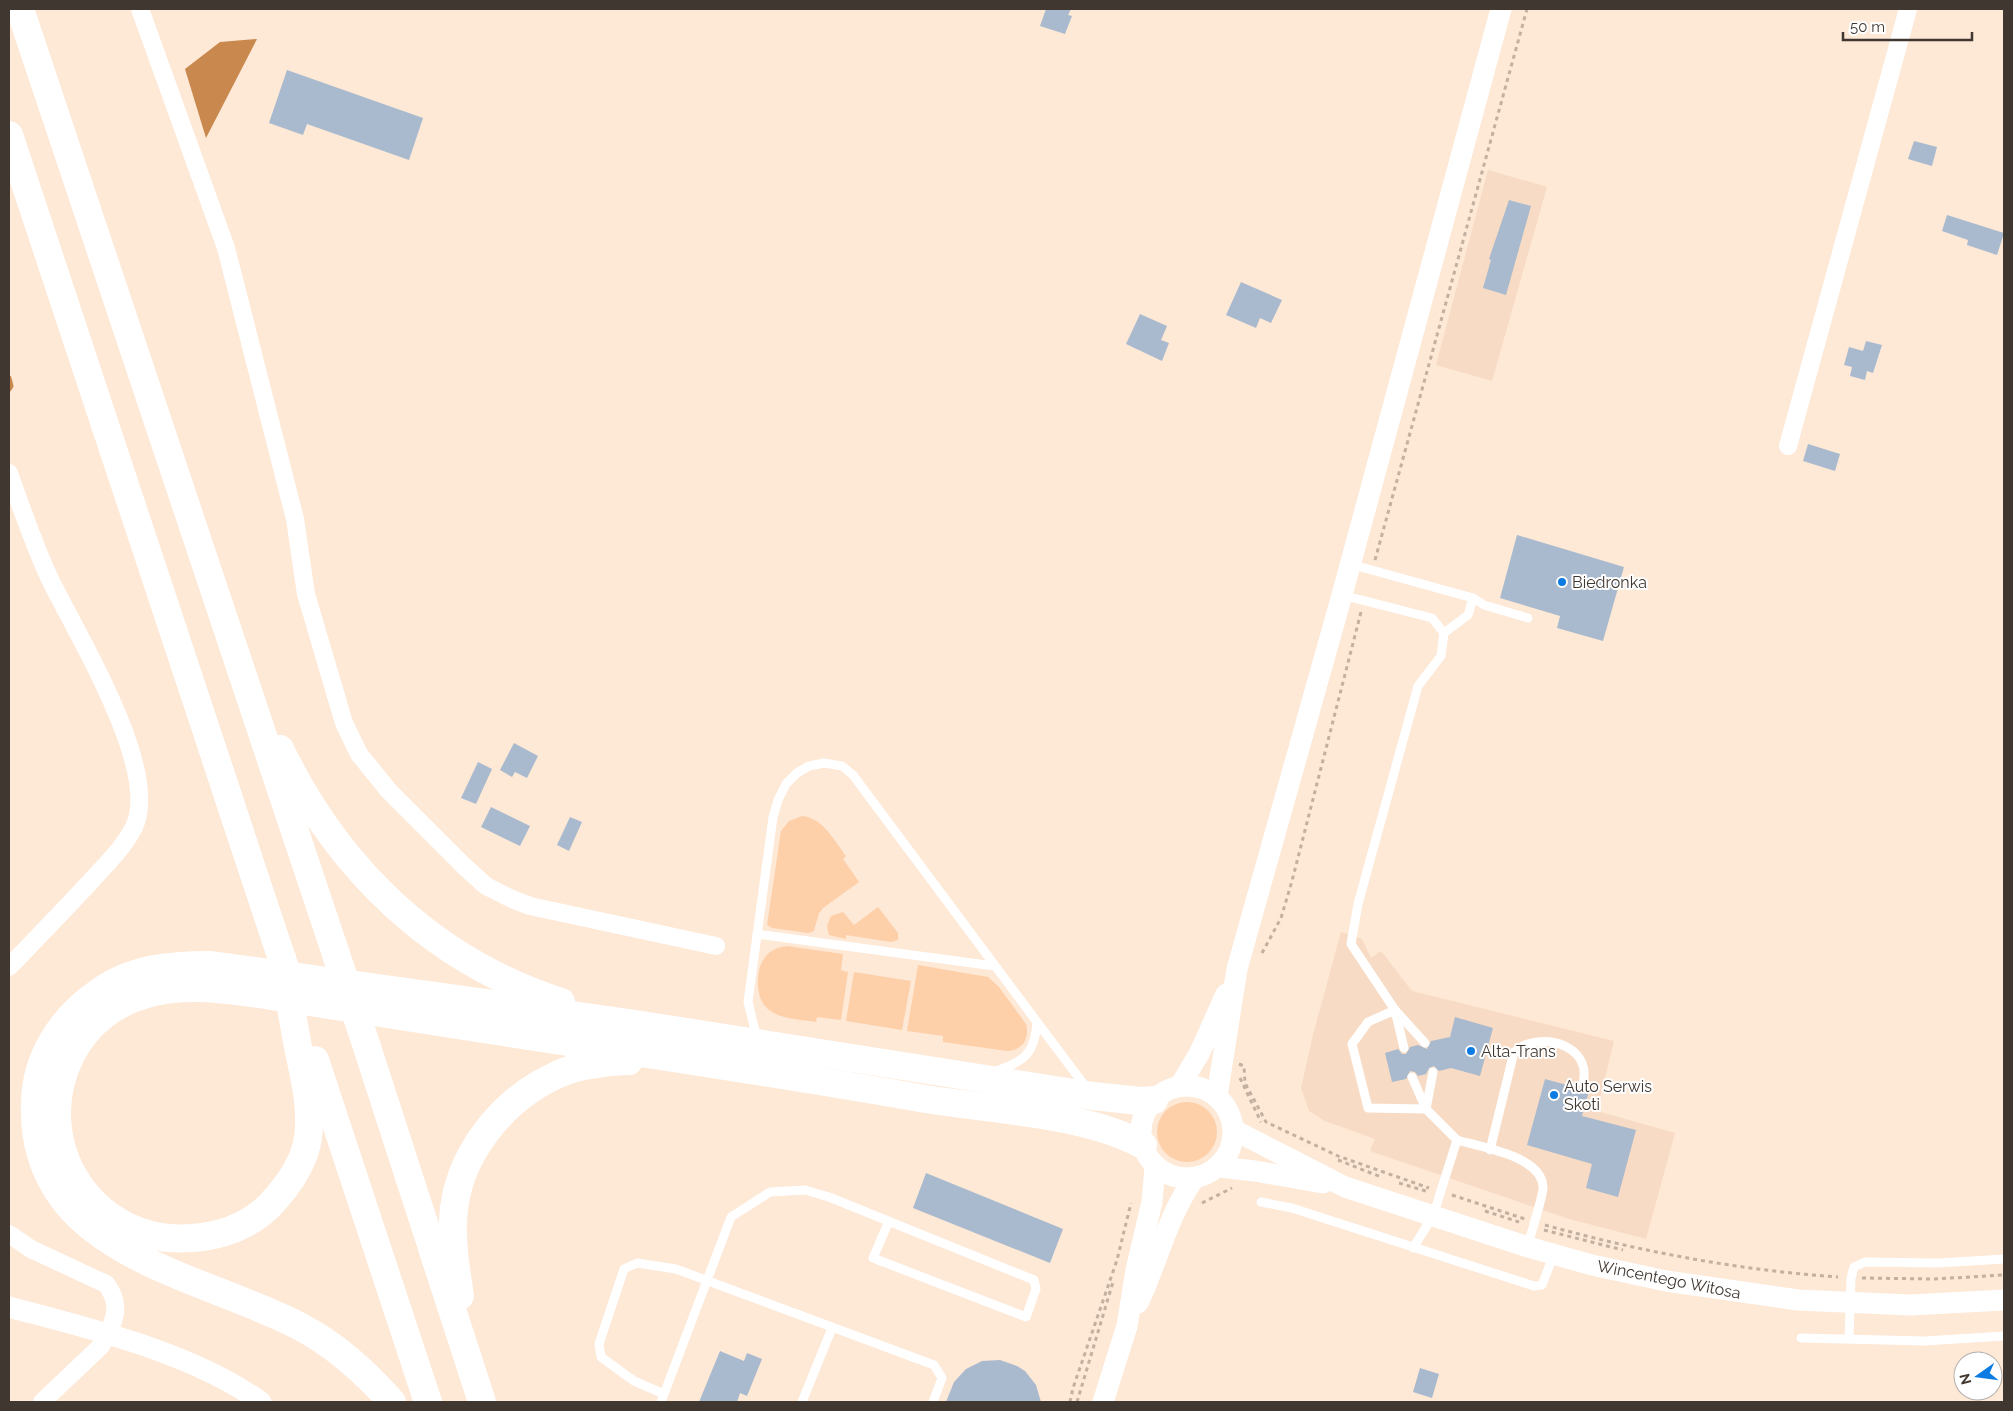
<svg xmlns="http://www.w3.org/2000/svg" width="2013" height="1411" viewBox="0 0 2013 1411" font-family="Raleway,sans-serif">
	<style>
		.built { fill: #f7dbc4 }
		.green { fill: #fdd0aa }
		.water { fill: #c8884e }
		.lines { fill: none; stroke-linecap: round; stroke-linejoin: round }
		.stream { stroke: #c8884e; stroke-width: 5 }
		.building { fill: #a9bace }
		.path { stroke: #c2b0a1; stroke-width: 3; stroke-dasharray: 4 4; stroke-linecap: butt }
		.service { stroke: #fff; stroke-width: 9 }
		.minor { stroke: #fff; stroke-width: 18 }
		.tertiary { stroke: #fff; stroke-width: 21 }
		.motorway { stroke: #fff; stroke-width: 28 }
		.poi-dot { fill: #0c7ce3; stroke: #fff; stroke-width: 2 }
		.labels { text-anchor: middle; stroke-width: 4; stroke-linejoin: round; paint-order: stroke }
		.poi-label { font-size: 16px; fill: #403730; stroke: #fff; text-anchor: start }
		.street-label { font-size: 16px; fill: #403730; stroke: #fff }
	</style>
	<rect width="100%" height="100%" fill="#fee8d6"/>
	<!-- built -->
	<g class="built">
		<polygon points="1488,170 1547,187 1492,381 1436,365"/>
		<polygon points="1341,932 1362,939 1371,958 1381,951 1412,991 1614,1041 1597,1111 1675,1133 1646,1239 1566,1218 1370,1151 1375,1139 1325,1121 1309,1111 1301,1088 1313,1035"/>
	</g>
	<!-- green -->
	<g class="green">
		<path d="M802 816C823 818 834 840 846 856L843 859 859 882 823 908 819 913 814 931 808 933 772 928 767 925 781 831 789 821Z"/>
		<polygon points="878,907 898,933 898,940 891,942 846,935 846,939 829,935 827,926 831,916 843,912 854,925"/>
		<path d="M787 946 843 954 841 970 848 972 841 1020 817 1017 816 1022C800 1019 777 1020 765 1006 754 993 756 963 769 953 775 948 781 947 787 946Z"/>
		<path d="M918 965 988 977 999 987 1026 1024C1030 1038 1023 1050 1007 1051L943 1042V1036L907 1031Z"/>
		<polygon points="854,972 911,981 902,1030 846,1021"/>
		<circle cx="1187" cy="1132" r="30"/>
	</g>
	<!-- water -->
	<polygon class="water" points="257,39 206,138 185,69 220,42"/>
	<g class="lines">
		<!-- stream -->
		<polyline class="stream" points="9,378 11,386 9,389"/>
	</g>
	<!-- building -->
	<g class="building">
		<polygon points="1046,9 1071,9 1068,15 1072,16 1065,34 1040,26"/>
		<polygon points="287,70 423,118 409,160 307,124 303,135 269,123"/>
		<polygon points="1914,141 1937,147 1932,166 1908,159"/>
		<polygon points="1509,200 1531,206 1506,295 1483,288 1491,260 1489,259"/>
		<polygon points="1947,215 2004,233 1997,255 1967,245 1968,240 1942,231"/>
		<polygon points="1241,282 1282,300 1271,323 1260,318 1256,328 1226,315"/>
		<polygon points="1140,314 1167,326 1161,340 1169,343 1162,361 1126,344"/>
		<polygon points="1866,341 1882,345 1873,373 1867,371 1865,380 1850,376 1852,367 1844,365 1849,347 1863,351"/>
		<polygon points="1808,444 1840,454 1835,471 1803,461"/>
		<polygon points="1517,535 1624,567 1603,641 1557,628 1560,616 1500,598"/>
		<polygon points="514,743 538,756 527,778 515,772 512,777 500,770"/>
		<polygon points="478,762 492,769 476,804 461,798"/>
		<polygon points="491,807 530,826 520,846 481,827"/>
		<polygon points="570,817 582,822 569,851 557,845"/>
		<polygon points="1455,1017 1493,1028 1480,1076 1451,1068 1439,1071 1434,1066 1429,1068 1426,1074 1418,1076 1415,1072 1410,1071 1406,1079 1392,1082 1385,1053 1398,1049 1402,1054 1406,1054 1410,1047 1418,1045 1427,1049 1431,1041 1450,1037"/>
		<polygon points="1545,1079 1589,1091 1582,1116 1636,1130 1618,1197 1586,1188 1592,1164 1527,1145"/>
		<polygon points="926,1173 1063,1229 1050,1263 913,1208"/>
		<polygon points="720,1351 744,1361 747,1353 762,1359 747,1396 740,1393 737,1402 699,1402"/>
		<polygon points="1000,1360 1017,1366 1025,1371 1036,1385 1041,1402 946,1402 954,1382 966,1369 982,1361"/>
		<polygon points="1420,1368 1439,1374 1432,1398 1413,1392"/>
	</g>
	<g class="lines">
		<!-- path -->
		<g class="path">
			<polyline points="1375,560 1527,9"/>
			<polyline points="1262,953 1281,918 1292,881 1361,612"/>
			<polyline points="1239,1064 1244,1066 1245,1083 1266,1122 1338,1156 1429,1188"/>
			<polyline points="1240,1078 1261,1122"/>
			<polyline points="1338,1160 1381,1177"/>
			<polyline points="1399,1183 1429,1192"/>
			<polyline points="1452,1195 1525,1219"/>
			<polyline points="1202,1203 1232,1188"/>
			<polyline points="1485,1211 1519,1222"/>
			<path d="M1545 1225C1642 1252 1738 1270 1838 1277"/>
			<polyline points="1544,1230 1623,1250"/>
			<polyline points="1862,1278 1934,1279 2004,1275"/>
			<polyline points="1070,1402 1073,1388 1117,1260 1131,1203"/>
			<polyline points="1077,1402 1113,1282"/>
		</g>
		<!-- service -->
		<g class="service">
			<polyline points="1350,564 1473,598 1484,605 1528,618"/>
			<polyline points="1342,595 1432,618 1444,633 1441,656 1418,686 1358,904 1351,944 1395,1010 1425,1043"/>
			<polyline points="1444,633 1468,615 1473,598"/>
			<polyline points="757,934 994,966"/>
			<polyline points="757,1039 748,1002 773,817 778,800 786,784 797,773 809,766 824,763 842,766 853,775 1037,1022"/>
			<polyline points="1404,1048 1395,1010 1368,1022 1352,1044 1368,1108 1426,1109 1412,1077"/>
			<path d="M993 1072C1023 1062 1035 1055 1037 1022L1088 1090"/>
			<path d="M1457 1140C1481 1147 1542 1156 1543 1187 1544 1194 1530 1235 1528 1246"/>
			<path d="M1490 1150 1514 1052C1518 1050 1523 1045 1528 1044 1555 1035 1591 1051 1583 1083"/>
			<polyline points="1261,1202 1292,1208 1534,1286 1542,1285 1554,1254"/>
			<polyline points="1413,1248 1433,1216 1457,1140 1426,1109 1433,1072"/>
			<polyline points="1801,1338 1925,1341 2004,1336"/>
			<polyline points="1849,1338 1851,1278 1854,1267 1865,1262 1938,1263 2004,1259"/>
			<polyline points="664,1394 634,1381 601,1357 599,1344 624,1269 637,1263 676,1269 934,1365 942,1378 933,1402"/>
			<polyline points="661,1402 731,1217 770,1192 805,1190 829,1197 1034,1280 1036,1289 1026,1317 873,1258 889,1221"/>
			<polyline points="802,1402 832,1328"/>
		</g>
		<!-- minor -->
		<g class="minor">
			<polyline points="140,9 226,248 295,519 306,594 344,723 359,754 389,791 463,865 486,886 512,899 530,906 716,946"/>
			<polyline points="1788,446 1908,9"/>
			<path d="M9 473C21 507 33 542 48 575 73 629 162 769 134 827 124 847 107 863 92 880 65 909 37 938 9 967"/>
			<path d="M9 1234 31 1249 106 1284C123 1305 114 1324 101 1346L42 1402"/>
		</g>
		<!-- tertiary -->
		<g class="tertiary">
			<circle cx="1187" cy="1132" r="46"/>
			<polyline points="1180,1086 1200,1052 1226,994"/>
			<polyline points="1217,1096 1237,969 1342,595 1501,9"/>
			<polyline points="1234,1130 1345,1187 1528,1247 1592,1265 1666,1281 1798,1300 1910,1305 2004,1300"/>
			<polyline points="1219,1167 1255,1171 1323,1183"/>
			<path d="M1138 1303C1158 1262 1167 1216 1194 1179"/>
			<path d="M9 1307C91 1329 191 1352 261 1402"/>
			<polyline points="1103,1402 1127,1326 1136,1270 1152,1202 1155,1166"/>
		</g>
		<!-- motorway -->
		<g class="motorway">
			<polyline points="20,9 365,1041 482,1402"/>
			<polyline points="9,135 287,974"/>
			<path d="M280 749C338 869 433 961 561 1002"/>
			<path d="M282 958C288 989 293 1021 299 1052 305 1080 312 1109 308 1138 304 1164 288 1186 270 1205 249 1226 221 1236 192 1238 92 1246 27 1143 71 1055 79 1039 90 1026 104 1015 130 995 161 988 194 988 228 988 263 995 297 1000 348 1008 400 1016 451 1024 606 1048 760 1070 914 1097 985 1110 1080 1111 1143 1145"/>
			<polyline points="315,1060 428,1402"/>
			<path d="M460 1296C456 1270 452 1245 453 1220 456 1155 503 1098 561 1073 582 1064 606 1062 629 1061"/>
			<path d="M392 1402C365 1372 336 1345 299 1326 195 1272 29 1253 35 1102 36 1057 62 1017 99 992 132 968 171 965 211 965L629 1023 1093 1096 1140 1101 1154 1100"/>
		</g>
	</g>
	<!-- markers -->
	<g class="poi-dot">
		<circle cx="1562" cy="582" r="5"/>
		<circle cx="1471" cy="1051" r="5"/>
		<circle cx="1554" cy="1095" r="5"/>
	</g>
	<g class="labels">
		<!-- poi labels -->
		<g class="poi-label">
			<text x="1572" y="588">Biedronka</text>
			<text x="1481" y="1057">Alta-Trans</text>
			<text x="1564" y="1092">Auto Serwis<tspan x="1564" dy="18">Skoti</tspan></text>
		</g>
		<!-- street labels -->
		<g class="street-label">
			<text transform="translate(1669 1279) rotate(11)" y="6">Wincentego Witosa</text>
		</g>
	</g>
	<!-- border -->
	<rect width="2013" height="1411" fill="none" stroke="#403730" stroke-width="20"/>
	<!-- north arrow -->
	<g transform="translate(1978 1376) rotate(256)"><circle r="24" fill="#ffffff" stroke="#b3afac"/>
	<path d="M0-4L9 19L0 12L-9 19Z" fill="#0c7ce3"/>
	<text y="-8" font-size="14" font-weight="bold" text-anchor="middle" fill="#403730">N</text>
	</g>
	<!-- scale -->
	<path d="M1843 32v8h129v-8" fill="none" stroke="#403730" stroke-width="2.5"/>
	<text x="1850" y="32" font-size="15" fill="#403730" stroke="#ffffff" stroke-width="4" paint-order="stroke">50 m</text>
</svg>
